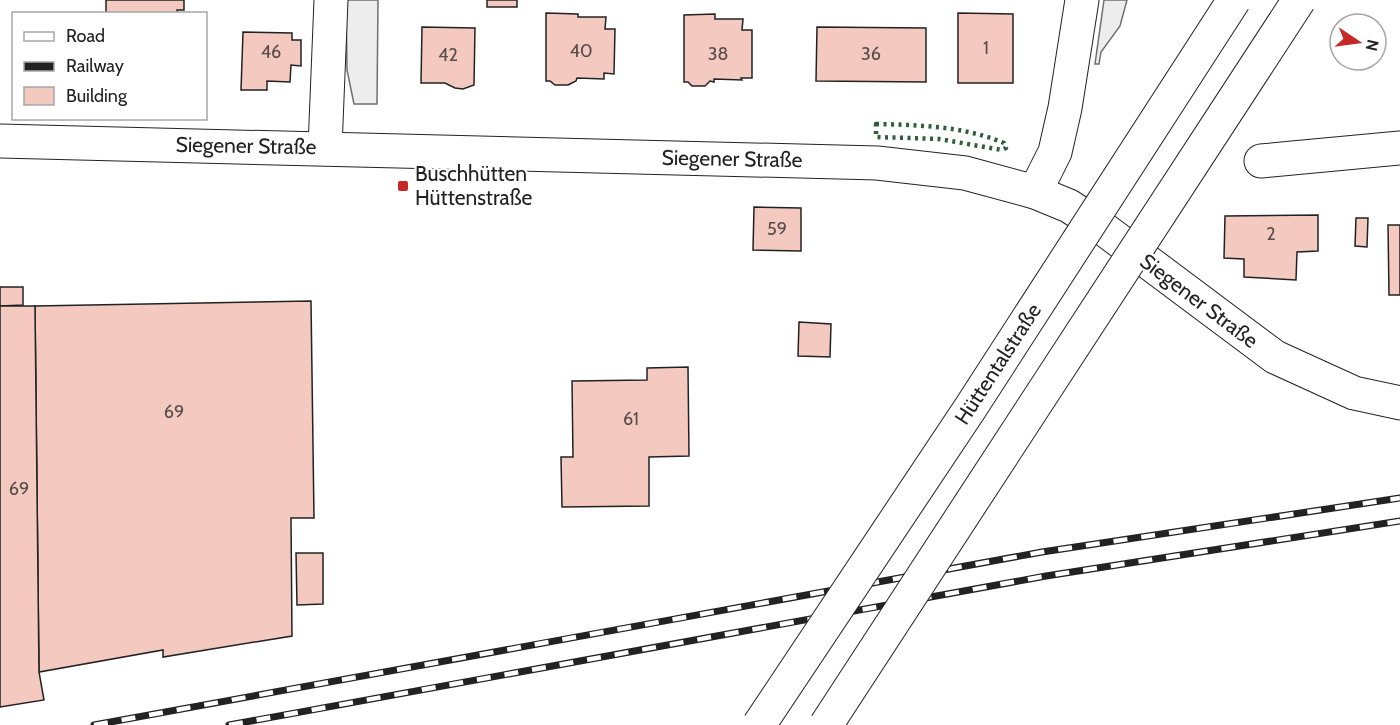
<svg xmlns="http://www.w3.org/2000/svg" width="1400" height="725" viewBox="0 0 1400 725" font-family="Cabin,sans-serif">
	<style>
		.parking { fill: #ededed; stroke: #6f6f6f; stroke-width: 1.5 }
		.building { fill: #f3c9c0; stroke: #222; stroke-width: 1.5 }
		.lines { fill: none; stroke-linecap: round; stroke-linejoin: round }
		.minor-casing { stroke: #222; stroke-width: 35 }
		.major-casing { stroke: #222; stroke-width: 35 }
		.minor { stroke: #fff; stroke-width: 33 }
		.major { stroke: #fff; stroke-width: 33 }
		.rail-casing { stroke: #222; stroke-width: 7 }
		.rail { stroke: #fff; stroke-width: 4.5; stroke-dasharray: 14; stroke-linecap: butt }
		.highway-bridge-casing { stroke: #222; stroke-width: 35; stroke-linecap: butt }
		.highway-bridge { stroke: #fff; stroke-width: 33 }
		.hedge { stroke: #2f5e38; stroke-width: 4.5; stroke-dasharray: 3 4.5; stroke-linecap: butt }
		.poi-dot { fill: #c62828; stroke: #fff; stroke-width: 2 }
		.labels { text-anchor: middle; stroke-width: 4.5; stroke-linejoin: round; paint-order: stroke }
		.number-label { font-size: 18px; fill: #564c4a }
		.street-label { font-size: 21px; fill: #222; stroke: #fff }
		.poi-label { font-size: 21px; fill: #222; stroke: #fff; text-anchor: start }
	</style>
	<rect width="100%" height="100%" fill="#fff"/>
	<!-- parking -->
	<g class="parking">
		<polygon points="346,0 378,0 377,104 354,104 347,70"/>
		<polygon points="1104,0 1127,0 1120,26 1101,52 1099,64 1095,64"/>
	</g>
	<!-- building -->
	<g class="building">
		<polygon points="106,0 184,0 184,10 177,10 177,14 106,14"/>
		<rect x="487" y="0" width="30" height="7"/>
		<polygon points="546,13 578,14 578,17 606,17 605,29 615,29 614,74 604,73 604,79 577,78 576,81 568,85 555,85 550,81 546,81"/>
		<polygon points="958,13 1013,14 1013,83 958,83"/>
		<polygon points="715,14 715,19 743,19 742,30 752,30 752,78 741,78 742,80 714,79 714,82 710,81 705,86 692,86 688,82 684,82 684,15"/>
		<polygon points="422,27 475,28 474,85 463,89 455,88 445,83 421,83"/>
		<polygon points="817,27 926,28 926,82 816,81"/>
		<polygon points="243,32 292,33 292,40 301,40 301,66 291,65 290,82 267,81 267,90 241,90"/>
		<polygon points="754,207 801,208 801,251 753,250"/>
		<polygon points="1318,215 1318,251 1297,252 1296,280 1244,277 1244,259 1224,258 1225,216"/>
		<polygon points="1356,218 1368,218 1367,247 1355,246"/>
		<polygon points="1388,225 1400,225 1400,295 1389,295"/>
		<polygon points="0,287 23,287 23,305 0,306"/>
		<polygon points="311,301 314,518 291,518 292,636 163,657 163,650 39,672 35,306"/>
		<polygon points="0,306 35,306 39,672 44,700 0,707"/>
		<polygon points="799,322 831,324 830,357 798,356"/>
		<polygon points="688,367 689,456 649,457 649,506 562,507 561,457 573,457 572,381 647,380 647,368"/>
		<polygon points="296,553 323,553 323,604 297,605"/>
	</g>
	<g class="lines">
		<!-- minor casing -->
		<g class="minor-casing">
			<g id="minor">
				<polyline points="325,148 331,0"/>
				<polyline points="1261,161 1400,148"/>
				<polyline points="1035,192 1055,152 1065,108 1082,0"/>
			</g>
		</g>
		<!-- major casing -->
		<g class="major-casing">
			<polyline id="major" points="0,141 877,163 965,173 1035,192 1069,206 1101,227 1275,357 1354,393 1400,403"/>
		</g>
		<!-- minor -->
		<use href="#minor" class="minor"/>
		<!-- major -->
		<use href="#major" class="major"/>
		<!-- rail casing -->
		<g class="rail-casing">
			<g id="rail">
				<polyline points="94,725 1042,552 1400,498"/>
				<polyline points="229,725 1046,576 1400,521"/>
			</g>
		</g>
		<!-- rail -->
		<use href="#rail" class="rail"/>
		<!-- highway-bridge casing -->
		<g class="highway-bridge-casing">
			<g id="highway-bridge">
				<polyline points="759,725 971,407 1234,0"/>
				<polyline points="826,725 1299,0"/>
			</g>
		</g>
		<!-- highway-bridge -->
		<use href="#highway-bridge" class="highway-bridge"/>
		<!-- hedge -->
		<path class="hedge" d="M876 124C920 125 963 126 1004 143L1006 148 1002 150 939 139 876 137Z"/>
	</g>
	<!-- markers -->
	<rect class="poi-dot" x="397" y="180" width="12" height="12" rx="3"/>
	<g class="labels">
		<!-- number labels -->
		<g class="number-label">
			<text x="986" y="54">1</text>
			<text x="581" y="57">40</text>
			<text x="271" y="58">46</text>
			<text x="718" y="60">38</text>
			<text x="871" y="60">36</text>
			<text x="448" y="61">42</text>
			<text x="777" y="235">59</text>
			<text x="1271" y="240">2</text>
			<text x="174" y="418">69</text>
			<text x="631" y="425">61</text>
			<text x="19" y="495">69</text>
		</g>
		<!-- street labels -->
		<g class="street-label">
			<text transform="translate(246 146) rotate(1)" y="7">Siegener Straße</text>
			<text transform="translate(732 159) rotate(1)" y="7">Siegener Straße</text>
			<text transform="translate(1199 301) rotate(37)" y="7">Siegener Straße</text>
			<text transform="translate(998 364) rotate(-57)" y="7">Hüttentalstraße</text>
		</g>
		<!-- poi labels -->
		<g class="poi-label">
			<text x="415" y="181">Buschhütten<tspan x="415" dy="24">Hüttenstraße</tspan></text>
		</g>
	</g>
	<!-- legend -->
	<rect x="12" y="12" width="195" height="108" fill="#ffffff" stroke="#a7a7a7" stroke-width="1.5"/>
	<rect x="24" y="32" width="30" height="9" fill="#ffffff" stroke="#a7a7a7" stroke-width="1.5"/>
	<text x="66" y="42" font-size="18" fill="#222222">Road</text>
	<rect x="24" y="62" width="30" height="9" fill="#222222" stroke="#a7a7a7" stroke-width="1.5"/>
	<text x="66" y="72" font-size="18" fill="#222222">Railway</text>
	<rect x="24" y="87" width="30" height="18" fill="#f3c9c0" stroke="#a7a7a7" stroke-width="1.5"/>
	<text x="66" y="102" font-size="18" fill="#222222">Building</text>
	<!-- north arrow -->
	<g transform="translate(1358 42) rotate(103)"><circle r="28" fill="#ffffff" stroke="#a7a7a7" stroke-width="1.5"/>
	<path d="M0-4.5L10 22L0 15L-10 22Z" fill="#c62828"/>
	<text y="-9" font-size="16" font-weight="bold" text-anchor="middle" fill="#222222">N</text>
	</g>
</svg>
